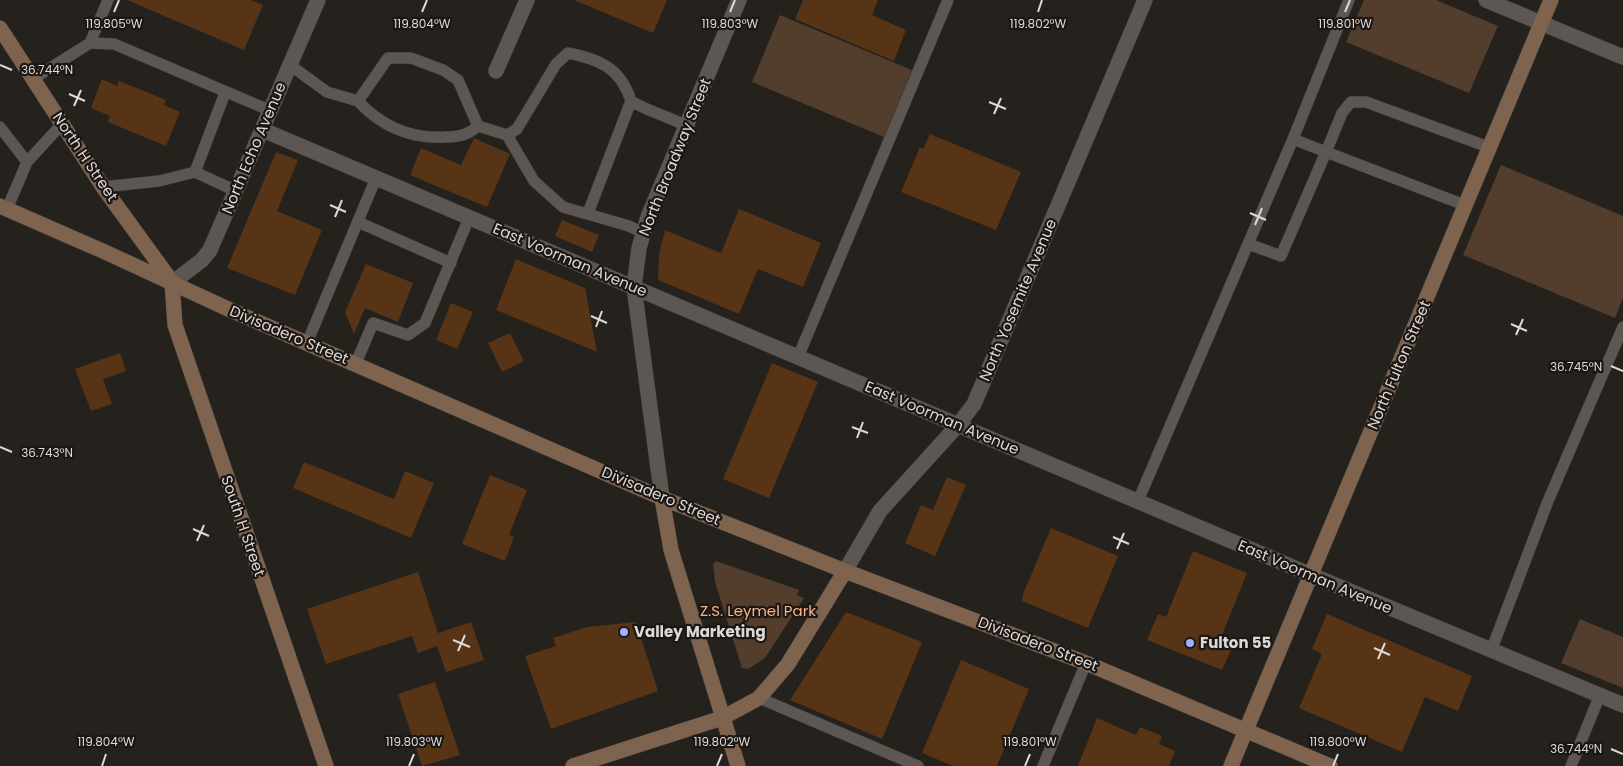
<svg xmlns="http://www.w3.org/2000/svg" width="1623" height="766" viewBox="0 0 1623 766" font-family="Poppins,sans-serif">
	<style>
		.green { fill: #533d2c }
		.building { fill: #573416 }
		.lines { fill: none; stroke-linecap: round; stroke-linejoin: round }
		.lane-casing { stroke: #403c39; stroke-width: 12 }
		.street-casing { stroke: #403c39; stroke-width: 16 }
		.secondary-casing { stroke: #403c39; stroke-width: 16 }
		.lane { stroke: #5c5752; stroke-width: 11 }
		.street { stroke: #5c5752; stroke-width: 15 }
		.secondary { stroke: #7e644e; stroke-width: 15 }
		.ticks { fill: none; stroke: #dcd9d6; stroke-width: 2 }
		.poi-dot { fill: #9bb4fd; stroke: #1c1714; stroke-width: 2 }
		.labels { text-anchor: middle; stroke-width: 4.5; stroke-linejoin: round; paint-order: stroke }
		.street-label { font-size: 15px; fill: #dcd9d6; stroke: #1c1714 }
		.park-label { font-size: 15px; fill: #f3b585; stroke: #1c1714 }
		.poi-label { font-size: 15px; font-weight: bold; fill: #dcd9d6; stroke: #1c1714; text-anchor: start }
		.ticks-label { font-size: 12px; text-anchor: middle; fill: #dcd9d6; stroke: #1c1714; stroke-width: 4.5; stroke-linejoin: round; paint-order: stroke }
	</style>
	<rect width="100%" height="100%" fill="#25211d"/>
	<!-- green -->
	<g class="green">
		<polygon points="1364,0 1436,0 1498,26 1469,93 1346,42"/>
		<polygon points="780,15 912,70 884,137 752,82"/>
		<polygon points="1501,165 1623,216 1623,298 1615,318 1463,255"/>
		<polygon points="716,561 799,590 797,595 804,598 765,658 748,669 742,668 715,582 713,564"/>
		<polygon points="1580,619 1623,637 1623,688 1561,663"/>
	</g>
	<!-- building -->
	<g class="building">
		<polygon points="127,0 251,0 263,5 244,50"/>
		<polygon points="574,0 667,0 653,33"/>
		<polygon points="803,0 878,0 872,15 906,30 894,61 795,19"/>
		<polygon points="102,79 117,86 119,81 166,100 164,105 180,112 166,146 108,122 110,116 91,108"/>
		<polygon points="930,134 1021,172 996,230 901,192 920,147 923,149"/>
		<polygon points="474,138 510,154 487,207 410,175 421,148 461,165"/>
		<polygon points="276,152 298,160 277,211 322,230 295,295 227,268"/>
		<polygon points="739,209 821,243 803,287 758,269 739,314 658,280 659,254 665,230 721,253"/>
		<polygon points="562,220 599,235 592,252 555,236"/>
		<polygon points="516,259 585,288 597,352 496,310"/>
		<polygon points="366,264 413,283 398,322 365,308 354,334 345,312"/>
		<polygon points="451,303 473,312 457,349 436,340"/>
		<polygon points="510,333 524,361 502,372 488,343"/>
		<polygon points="120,353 126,371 103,379 112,404 91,411 75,369"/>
		<polygon points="772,363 818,382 769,498 723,479"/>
		<polygon points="304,462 394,499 405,471 434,483 411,538 293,488"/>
		<polygon points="490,475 527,490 509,535 514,537 505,561 462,544"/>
		<polygon points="947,477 966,485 935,556 905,543 921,505 933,510"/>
		<polygon points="1051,528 1118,556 1088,628 1022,601 1023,594"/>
		<polygon points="1193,551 1247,573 1220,640 1233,645 1222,670 1147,640 1158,614 1166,617"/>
		<polygon points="418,572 438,633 471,622 484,660 446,672 437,646 418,653 412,636 326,664 307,609"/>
		<polygon points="846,612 922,642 882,739 790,700"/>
		<polygon points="1327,614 1472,676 1458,711 1425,697 1402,752 1299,708 1322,654 1312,649"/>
		<polygon points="636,622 658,691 551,729 525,656 556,646 553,638 587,627"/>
		<polygon points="961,660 1029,689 997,766 953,766 922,753"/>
		<polygon points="435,682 460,755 422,766 398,694"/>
		<polygon points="1097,718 1136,735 1140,727 1162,736 1159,744 1175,751 1169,766 1078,766"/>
	</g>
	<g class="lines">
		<!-- lane casing -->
		<g class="lane-casing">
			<g id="lane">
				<polyline points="90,43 114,44 271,111"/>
				<path d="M290 65 327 92 358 101 388 58H411L443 70 458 80 478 126 507 135 517 129 556 64 568 53C599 59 621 68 631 101 649 112 668 116 686 126"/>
				<polyline points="33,79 90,43 108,0"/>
				<path d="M358 101C382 127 410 139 445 137 459 137 468 135 478 126"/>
				<polyline points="0,127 27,162 62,124"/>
				<polyline points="507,135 534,181 563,207 629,226 643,233"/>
				<polyline points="195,172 225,93"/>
				<polyline points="103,187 159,181 195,172 236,191"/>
				<polyline points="1467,206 1326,152 1342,113 1351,102 1366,102 1491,148"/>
				<polyline points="7,209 27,162"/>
				<polyline points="588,213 631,101"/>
				<polyline points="358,222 451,263"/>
				<polyline points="1248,244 1281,256 1326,152 1293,139"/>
				<polyline points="307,343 376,178"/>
				<polyline points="798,357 948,0"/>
				<polyline points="356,363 373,323 408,335 425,323 469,218"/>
				<polyline points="1138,501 1293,139 1349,0"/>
				<polyline points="1491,651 1548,501 1623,327"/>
				<polyline points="759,698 918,766"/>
				<polyline points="1043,766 1086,663"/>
				<polyline points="1571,766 1600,695"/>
			</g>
		</g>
		<!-- street casing -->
		<g class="street-casing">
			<g id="street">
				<polyline points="1486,0 1623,57"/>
				<polyline points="496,71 527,0"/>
				<polyline points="263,130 1309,574 1623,705"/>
				<polyline points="172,283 202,260 210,250 318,0"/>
				<polyline points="662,498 634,287 639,248 648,217 739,0"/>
				<polyline points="845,571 880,511 958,425 974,404 1145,0"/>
			</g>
		</g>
		<!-- secondary casing -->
		<g class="secondary-casing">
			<g id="secondary">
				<polyline points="0,28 103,187 172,282"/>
				<polyline points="0,206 105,252 226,308 662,498 845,571 1086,663 1330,766"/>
				<polyline points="172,283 175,325 326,766"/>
				<polyline points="662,498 671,550 738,766"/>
				<polyline points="573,766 722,718 759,698 788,664 845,571"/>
				<polyline points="1231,766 1551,0"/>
			</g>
		</g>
		<!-- lane -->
		<use href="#lane" class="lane"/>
		<!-- street -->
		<use href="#street" class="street"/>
		<!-- secondary -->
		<use href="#secondary" class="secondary"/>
	</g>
	<!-- ticks -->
	<path class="ticks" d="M114 12 119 0M422 12 427 0M730 12 735 0M1038 12 1042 0M1345 12 1350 0M0 65 12 70M69 94 85 101M989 102 1006 109M74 106 81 90M994 114 1001 98M330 205 346 212M1250 213 1266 220M335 217 342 200M1255 225 1262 208M591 316 607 323M1511 324 1527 331M596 327 602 311M1516 335 1523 319M1611 366 1623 371M852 427 868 433M857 438 863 422M0 447 12 452M193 529 209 536M1113 537 1129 544M197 541 204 525M1117 549 1124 533M453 640 470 647M1374 648 1390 655M458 651 465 635M1378 659 1385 643M1611 749 1623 754M102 766 106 754M409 766 414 754M717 766 722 754M1025 766 1030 754M1333 766 1338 754"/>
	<!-- markers -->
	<g class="poi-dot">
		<circle cx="624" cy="632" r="5"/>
		<circle cx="1190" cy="643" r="5"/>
	</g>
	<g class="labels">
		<!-- street labels -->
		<g class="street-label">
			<text transform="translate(254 148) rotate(-67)" y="5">North Echo Avenue</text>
			<text transform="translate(85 157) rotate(56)" y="5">North H Street</text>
			<text transform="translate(675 157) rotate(-68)" y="5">North Broadway Street</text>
			<text transform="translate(570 260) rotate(23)" y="5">East Voorman Avenue</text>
			<text transform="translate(1018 300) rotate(-67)" y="5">North Yosemite Avenue</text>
			<text transform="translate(289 335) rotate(23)" y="5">Divisadero Street</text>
			<text transform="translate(1399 365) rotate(-67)" y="5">North Fulton Street</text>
			<text transform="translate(942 418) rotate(23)" y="5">East Voorman Avenue</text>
			<text transform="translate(661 496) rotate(23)" y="5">Divisadero Street</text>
			<text transform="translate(243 526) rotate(71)" y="5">South H Street</text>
			<text transform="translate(1315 577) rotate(23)" y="5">East Voorman Avenue</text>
			<text transform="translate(1038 644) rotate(21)" y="5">Divisadero Street</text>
		</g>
		<!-- park labels -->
		<g class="park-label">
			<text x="758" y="616">Z.S. Leymel Park</text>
		</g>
		<!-- poi labels -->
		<g class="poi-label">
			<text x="634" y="637">Valley Marketing</text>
			<text x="1200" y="648">Fulton 55</text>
		</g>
	</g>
	<g class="ticks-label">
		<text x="114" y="28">119.805°W</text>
		<text x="422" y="28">119.804°W</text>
		<text x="730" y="28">119.803°W</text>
		<text x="1038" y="28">119.802°W</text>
		<text x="1345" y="28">119.801°W</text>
		<text x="47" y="74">36.744°N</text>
		<text x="1576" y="371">36.745°N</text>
		<text x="47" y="457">36.743°N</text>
		<text x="106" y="746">119.804°W</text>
		<text x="414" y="746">119.803°W</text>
		<text x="722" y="746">119.802°W</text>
		<text x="1030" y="746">119.801°W</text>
		<text x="1338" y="746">119.800°W</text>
		<text x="1576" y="753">36.744°N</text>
	</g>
</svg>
